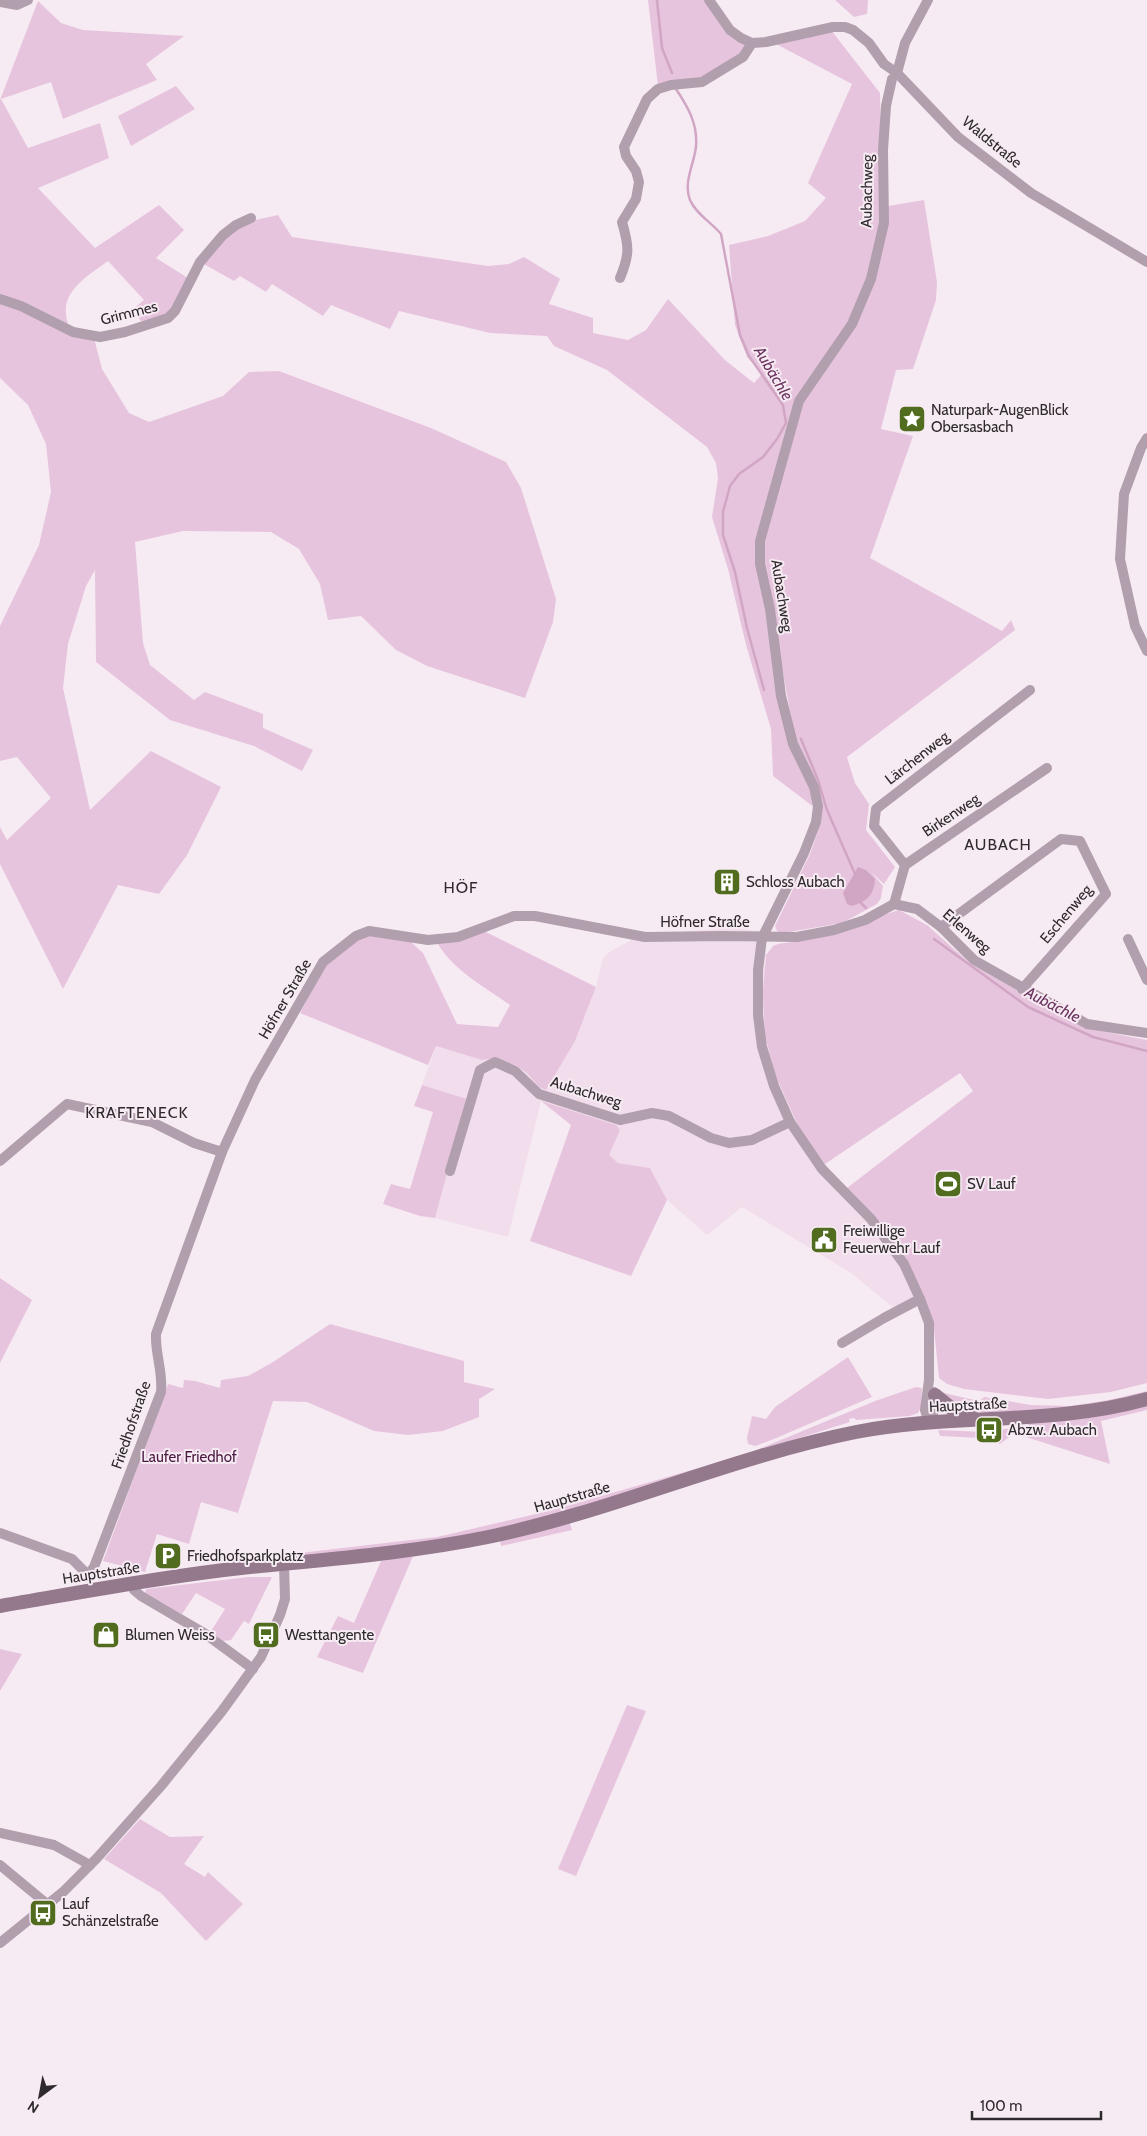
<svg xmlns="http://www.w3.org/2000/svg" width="1147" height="2136" viewBox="0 0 1147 2136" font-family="Cabin,sans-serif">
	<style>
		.built { fill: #f1ddeb }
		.green { fill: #e7c4dd }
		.water { fill: #d1a6c5 }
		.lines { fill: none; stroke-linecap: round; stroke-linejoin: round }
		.stream { stroke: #d1a6c5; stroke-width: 2.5 }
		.street { stroke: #b29fad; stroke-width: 10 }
		.secondary { stroke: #94798c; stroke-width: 14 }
		.labels { text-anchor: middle; stroke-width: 4; stroke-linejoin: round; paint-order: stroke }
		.street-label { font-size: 15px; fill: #2d292c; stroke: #f7ebf3 }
		.poi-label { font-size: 15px; fill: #2d292c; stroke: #f7ebf3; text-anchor: start }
		.park-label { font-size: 15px; fill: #4b1841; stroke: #f7ebf3 }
		.water-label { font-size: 16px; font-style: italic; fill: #6b355f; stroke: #f7ebf3 }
		.neighbourhood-label { font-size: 16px; letter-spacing: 1px; fill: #2d292c; stroke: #f7ebf3 }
	</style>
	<rect width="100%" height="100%" fill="#f7ebf3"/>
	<!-- built -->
	<polygon class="built" points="733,928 760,931 766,955 764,963 802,1134 825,1164 876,1219 923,1298 895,1309 851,1273 742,1207 707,1235 667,1200 650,1168 618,1163 608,1155 620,1130 541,1101 508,1237 435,1218 467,1099 422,1085 436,1046 482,1060 493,1057 515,1065 527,1073 539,1087 575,1041 596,987 603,958 609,952 630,941 633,931 665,933"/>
	<!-- green -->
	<g class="green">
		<polygon points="648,0 706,0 745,42 744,51 737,58 696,80 658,86"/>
		<polygon points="835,0 868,0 867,14 854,17"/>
		<path d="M38 1 61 23 83 30 184 36 146 64 157 80 63 119 51 82 1 99 28 148 100 123 109 158 38 188 95 248 159 205 184 230 156 258 188 278C176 305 175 317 141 321L132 310 144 300 108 261C91 274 63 289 66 314 66 321 71 330 73 336L94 338 102 369 129 413 149 422 223 396 249 372 279 371 431 428 506 462 521 488 556 599 553 622 525 698 427 666 396 650 361 616 328 620 320 584 299 549 271 532 183 531 135 542 143 643 150 665 194 700 205 692 263 714V728L313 750 302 771 254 746 170 720 96 662 95 570 86 586 68 644 63 688 90 810 151 751 221 787 187 855 159 894 118 885 63 989 0 864V827L7 840 51 798 17 757 0 761V626L39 545 51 492 46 444 28 405 0 378V100Z"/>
		<polygon points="831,30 880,93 882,207 924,200 937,282 936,300 913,369 896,370 881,429 913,436 870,558 1002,631 1011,620 1015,630 847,757 855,783 869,804 866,830 895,867 884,884 871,872 883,886 881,898 877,904 842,923 783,933 777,931 775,926 810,854 819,828 821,813 794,733 764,569 760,529 776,689 810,786 815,808 773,776 771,729 746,645 728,569 712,517 718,478 716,463 707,447 607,370 554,346 547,336 490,333 399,311 390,329 331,305 323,316 272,284 266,292 240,276 234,281 202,263 223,238 250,221 278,215 292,237 488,266 509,264 524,257 560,279 549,304 593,318 593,333 628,340 646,330 668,299 725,360 754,383 762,374 747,357 735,325 729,245 768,236 805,221 826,198 808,183 852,84 774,43"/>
		<polygon points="176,86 195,109 131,146 118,116"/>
		<polygon points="899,910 927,925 971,964 1085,1028 1147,1040 1147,1383 1111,1392 1048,1399 964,1389 947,1384 939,1378 934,1329 923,1298 847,1188 973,1091 960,1073 825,1164 802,1134 774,1072 765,1034 763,993 766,955 773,946 778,944 810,939"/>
		<path d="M484 931 596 987 575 1041 546 1090 539 1087 527 1073 515 1065 493 1058 482 1060 436 1046 428 1065 300 1013 322 970 344 947 368 935 410 941 423 953 457 1024 498 1027 510 1005C485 987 454 971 438 944Z"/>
		<polygon points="422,1085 467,1099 435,1218 420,1216 383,1204 391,1184 410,1189 433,1112 414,1106"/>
		<polygon points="541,1101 616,1125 620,1130 609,1155 618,1163 650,1168 667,1200 631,1276 530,1241 571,1125"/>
		<polygon points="0,1278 32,1300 0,1363"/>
		<polygon points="330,1324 464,1361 464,1382 495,1389 479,1399 479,1417 443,1431 408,1435 374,1431 307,1402 273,1401 238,1513 201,1502 189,1544 157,1534 145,1572 103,1561 168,1384 183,1388 184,1380 195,1381 220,1388 221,1380 248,1376 273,1362"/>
		<polygon points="848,1357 872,1397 774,1439 755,1446 748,1444 747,1438 752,1416 766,1419 775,1407"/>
		<polygon points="916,1387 922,1388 921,1407 918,1413 910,1416 856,1420 854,1418 849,1419 850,1422 570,1510 514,1525 424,1543 286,1558 286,1555 291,1554 437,1537 553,1510 747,1454 875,1401"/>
		<path d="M1147 1391V1395L1132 1399C1092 1404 1051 1412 1010 1415 994 1415 950 1411 944 1393L979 1401 984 1397 1031 1405 1070 1406 1109 1400Z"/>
		<polygon points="1147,1404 1147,1410 1101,1421 1110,1464 1014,1433 1000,1444 980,1438 940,1436 938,1430 985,1432 986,1436 993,1435 993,1431 1028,1425 1028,1423"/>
		<polygon points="569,1521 572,1530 501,1546 500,1539"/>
		<polygon points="413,1556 363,1673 317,1657 338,1616 354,1623 381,1561"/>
		<polygon points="248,1577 272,1577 249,1624 244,1621 231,1640 223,1641 211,1631 225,1609 196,1593 182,1614 145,1593 146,1589"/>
		<polygon points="0,1649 22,1654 0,1691"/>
		<polygon points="627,1705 646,1711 576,1876 558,1869"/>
		<polygon points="140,1819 170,1837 204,1836 184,1864 205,1877 208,1872 243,1904 206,1941 161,1893 104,1859"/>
	</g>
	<!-- water -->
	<path class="water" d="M858 867 866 870 875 879C874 896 866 902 851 906L847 904 843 893Z"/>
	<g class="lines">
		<!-- stream -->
		<g class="stream">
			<polyline points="657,0 662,48 672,73"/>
			<path d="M676 89C688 107 698 124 696 147 694 164 683 183 690 200 696 214 711 222 721 234L740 335 749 356 783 405 786 423 777 439 763 457 739 474 730 486 723 512V535L735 572 747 628 764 690"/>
			<polyline points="801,739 818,780 827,810 855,874"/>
			<polyline points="860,902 866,908"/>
			<polyline points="934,939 1028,1007 1093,1037 1147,1051"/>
		</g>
		<!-- street -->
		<g class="street">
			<polyline points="709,0 730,30 741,38 752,43 766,42 833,27 845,27 853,30 869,43 884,64 897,73 958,137 1031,193 1147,262"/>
			<polyline points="0,2 17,5 28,0"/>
			<polyline points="897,73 905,43 928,0"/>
			<polyline points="892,79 886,106 883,150 884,223 871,279 852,324 799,401 760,541 760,564 770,609 781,696 793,744 814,787 818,806 816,822 804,853 762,938 758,970 758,1015 762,1047 774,1086 790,1122 822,1169 871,1219 904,1264 920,1299 929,1323 929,1380 925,1410 929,1423"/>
			<path d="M620 278C630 254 629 246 622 222L636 199 639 182 636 171 626 156 624 147 647 99 658 89 671 85 702 82 743 57 752 43"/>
			<polyline points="0,299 21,306 73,332 100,337 125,332 168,318 175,311 200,262 223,235 236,225 251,218"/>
			<polyline points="1147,438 1141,448 1124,494 1120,559 1135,626 1147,651"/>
			<polyline points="905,865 874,826 876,809 1030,690"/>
			<polyline points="894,904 905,865 1047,768"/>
			<polyline points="941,927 1061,839 1080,841 1106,894 1022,989"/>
			<polyline points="1128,939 1147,980"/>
			<polyline points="0,1161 67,1104 152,1122 194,1143 222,1152 255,1080 323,962 356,936 369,931 428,940 458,937 514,916 535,916 645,937 722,936 797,937 834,930 865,920 894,904 917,909 941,927 974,960 1087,1024 1147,1033"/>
			<polyline points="450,1171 480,1070 495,1062 515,1071 539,1094 620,1120 652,1113 669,1116 711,1138 729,1143 752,1140 790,1122"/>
			<polyline points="842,1343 884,1318 920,1299"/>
			<polyline points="929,1423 935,1409 934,1392"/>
			<polyline points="0,1533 72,1559 88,1575"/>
			<path d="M88 1575 94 1567 161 1392C163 1371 155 1354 156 1334L222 1152"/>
			<polyline points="131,1584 134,1590 141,1596 204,1633 253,1669"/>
			<polyline points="0,1833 54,1845 90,1865"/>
			<polyline points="0,1865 47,1904"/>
			<polyline points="0,1943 63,1892 97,1858 161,1786 222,1711 261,1657 280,1615 285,1599 284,1564"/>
		</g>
		<!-- secondary -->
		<g class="secondary">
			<polyline points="935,1395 951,1408 975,1419"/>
			<path d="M0 1606C83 1592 166 1576 250 1567 330 1559 410 1553 488 1537 613 1511 731 1457 856 1432 952 1413 1051 1426 1147 1399"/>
		</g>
	</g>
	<!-- icons -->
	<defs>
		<g id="sight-square" transform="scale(1.4375)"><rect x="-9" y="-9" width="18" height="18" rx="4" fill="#516c1f" stroke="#f7ebf3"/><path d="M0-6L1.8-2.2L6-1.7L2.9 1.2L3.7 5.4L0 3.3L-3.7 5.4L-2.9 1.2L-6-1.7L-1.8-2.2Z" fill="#fff"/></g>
		<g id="building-square" transform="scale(1.4375)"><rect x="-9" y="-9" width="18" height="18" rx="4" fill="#516c1f" stroke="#f7ebf3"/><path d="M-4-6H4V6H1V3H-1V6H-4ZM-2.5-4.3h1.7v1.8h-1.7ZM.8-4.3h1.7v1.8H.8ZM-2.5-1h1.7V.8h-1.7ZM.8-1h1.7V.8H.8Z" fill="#fff"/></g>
		<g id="stadium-square" transform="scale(1.4375)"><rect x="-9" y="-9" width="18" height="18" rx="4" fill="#516c1f" stroke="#f7ebf3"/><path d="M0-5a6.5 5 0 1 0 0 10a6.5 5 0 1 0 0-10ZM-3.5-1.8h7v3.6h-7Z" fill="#fff"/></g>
		<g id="civic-square" transform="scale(1.4375)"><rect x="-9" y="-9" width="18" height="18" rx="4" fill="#516c1f" stroke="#f7ebf3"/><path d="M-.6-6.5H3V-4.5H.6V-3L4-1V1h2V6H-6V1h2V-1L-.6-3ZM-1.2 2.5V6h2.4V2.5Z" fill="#fff"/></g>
		<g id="bus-square" transform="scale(1.4375)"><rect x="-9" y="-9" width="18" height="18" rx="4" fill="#516c1f" stroke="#f7ebf3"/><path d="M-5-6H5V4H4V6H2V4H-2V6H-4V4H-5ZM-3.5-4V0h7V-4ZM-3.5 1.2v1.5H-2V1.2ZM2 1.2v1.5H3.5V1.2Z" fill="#fff"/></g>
		<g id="parking-square" transform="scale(1.4375)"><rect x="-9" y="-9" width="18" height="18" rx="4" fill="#516c1f" stroke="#f7ebf3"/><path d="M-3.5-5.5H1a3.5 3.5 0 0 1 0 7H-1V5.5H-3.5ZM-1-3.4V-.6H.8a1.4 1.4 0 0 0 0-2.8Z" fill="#fff"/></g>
		<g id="shop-square" transform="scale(1.4375)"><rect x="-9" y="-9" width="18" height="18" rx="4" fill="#516c1f" stroke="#f7ebf3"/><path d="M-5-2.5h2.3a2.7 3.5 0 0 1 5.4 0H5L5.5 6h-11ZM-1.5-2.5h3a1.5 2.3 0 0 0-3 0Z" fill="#fff"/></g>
	</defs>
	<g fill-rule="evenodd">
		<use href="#sight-square" x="912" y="419"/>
		<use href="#building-square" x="727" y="882"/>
		<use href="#stadium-square" x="948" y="1184"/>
		<use href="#civic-square" x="824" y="1240"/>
		<use href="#bus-square" x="989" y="1430"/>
		<use href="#parking-square" x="168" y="1556"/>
		<use href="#shop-square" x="106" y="1635"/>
		<use href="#bus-square" x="266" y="1635"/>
		<use href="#bus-square" x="43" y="1913"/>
	</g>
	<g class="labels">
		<!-- street labels -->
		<g class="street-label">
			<text transform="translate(992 142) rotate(39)" y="5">Waldstraße</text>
			<text transform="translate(867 191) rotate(-89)" y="5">Aubachweg</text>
			<text transform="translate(129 313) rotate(-14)" y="5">Grimmes</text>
			<text transform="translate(782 596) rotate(81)" y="5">Aubachweg</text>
			<text transform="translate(917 758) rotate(-38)" y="5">Lärchenweg</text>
			<text transform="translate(951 815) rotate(-34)" y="5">Birkenweg</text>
			<text transform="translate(1066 914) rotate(-50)" y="5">Eschenweg</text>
			<text x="705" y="927">Höfner Straße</text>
			<text transform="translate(967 931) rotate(41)" y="5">Erlenweg</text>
			<text transform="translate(285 999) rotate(-60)" y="5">Höfner Straße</text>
			<text transform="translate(586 1092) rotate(17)" y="5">Aubachweg</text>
			<text transform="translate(968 1405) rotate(-3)" y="5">Hauptstraße</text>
			<text transform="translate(131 1425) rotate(-71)" y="5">Friedhofstraße</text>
			<text transform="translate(572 1497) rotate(-16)" y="5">Hauptstraße</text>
			<text transform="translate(101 1573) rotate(-9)" y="5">Hauptstraße</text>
		</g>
		<!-- poi labels -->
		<g class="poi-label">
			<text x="931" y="415">Naturpark-AugenBlick<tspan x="931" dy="17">Obersasbach</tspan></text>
			<text x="746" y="887">Schloss Aubach</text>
			<text x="967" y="1189">SV Lauf</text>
			<text x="843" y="1236">Freiwillige<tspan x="843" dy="17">Feuerwehr Lauf</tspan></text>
			<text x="1008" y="1435">Abzw. Aubach</text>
			<text x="187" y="1561">Friedhofsparkplatz</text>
			<text x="125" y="1640">Blumen Weiss</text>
			<text x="285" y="1640">Westtangente</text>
			<text x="62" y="1909">Lauf<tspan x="62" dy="17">Schänzelstraße</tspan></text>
		</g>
		<!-- park labels -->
		<g class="park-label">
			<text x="189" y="1462">Laufer Friedhof</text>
		</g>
		<!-- water labels -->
		<g class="water-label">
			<text transform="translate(774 373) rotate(59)" y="6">Aubächle</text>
			<text transform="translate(1053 1004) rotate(27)" y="6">Aubächle</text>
		</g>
		<!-- neighbourhood labels -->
		<g class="neighbourhood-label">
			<text x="998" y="850">AUBACH</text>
			<text x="461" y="893">HÖF</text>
			<text x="137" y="1118">KRAFTENECK</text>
		</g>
	</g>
	<!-- north arrow -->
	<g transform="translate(40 2096) rotate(212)" stroke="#f7ebf3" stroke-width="4" paint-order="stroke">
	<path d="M0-4L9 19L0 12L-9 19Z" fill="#2d292c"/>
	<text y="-8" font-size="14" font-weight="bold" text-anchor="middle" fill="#2d292c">N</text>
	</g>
	<!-- scale -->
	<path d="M972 2111v8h129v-8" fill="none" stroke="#2d292c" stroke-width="2.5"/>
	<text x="980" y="2111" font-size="15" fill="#2d292c" stroke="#f7ebf3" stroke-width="4" paint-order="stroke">100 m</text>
</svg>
